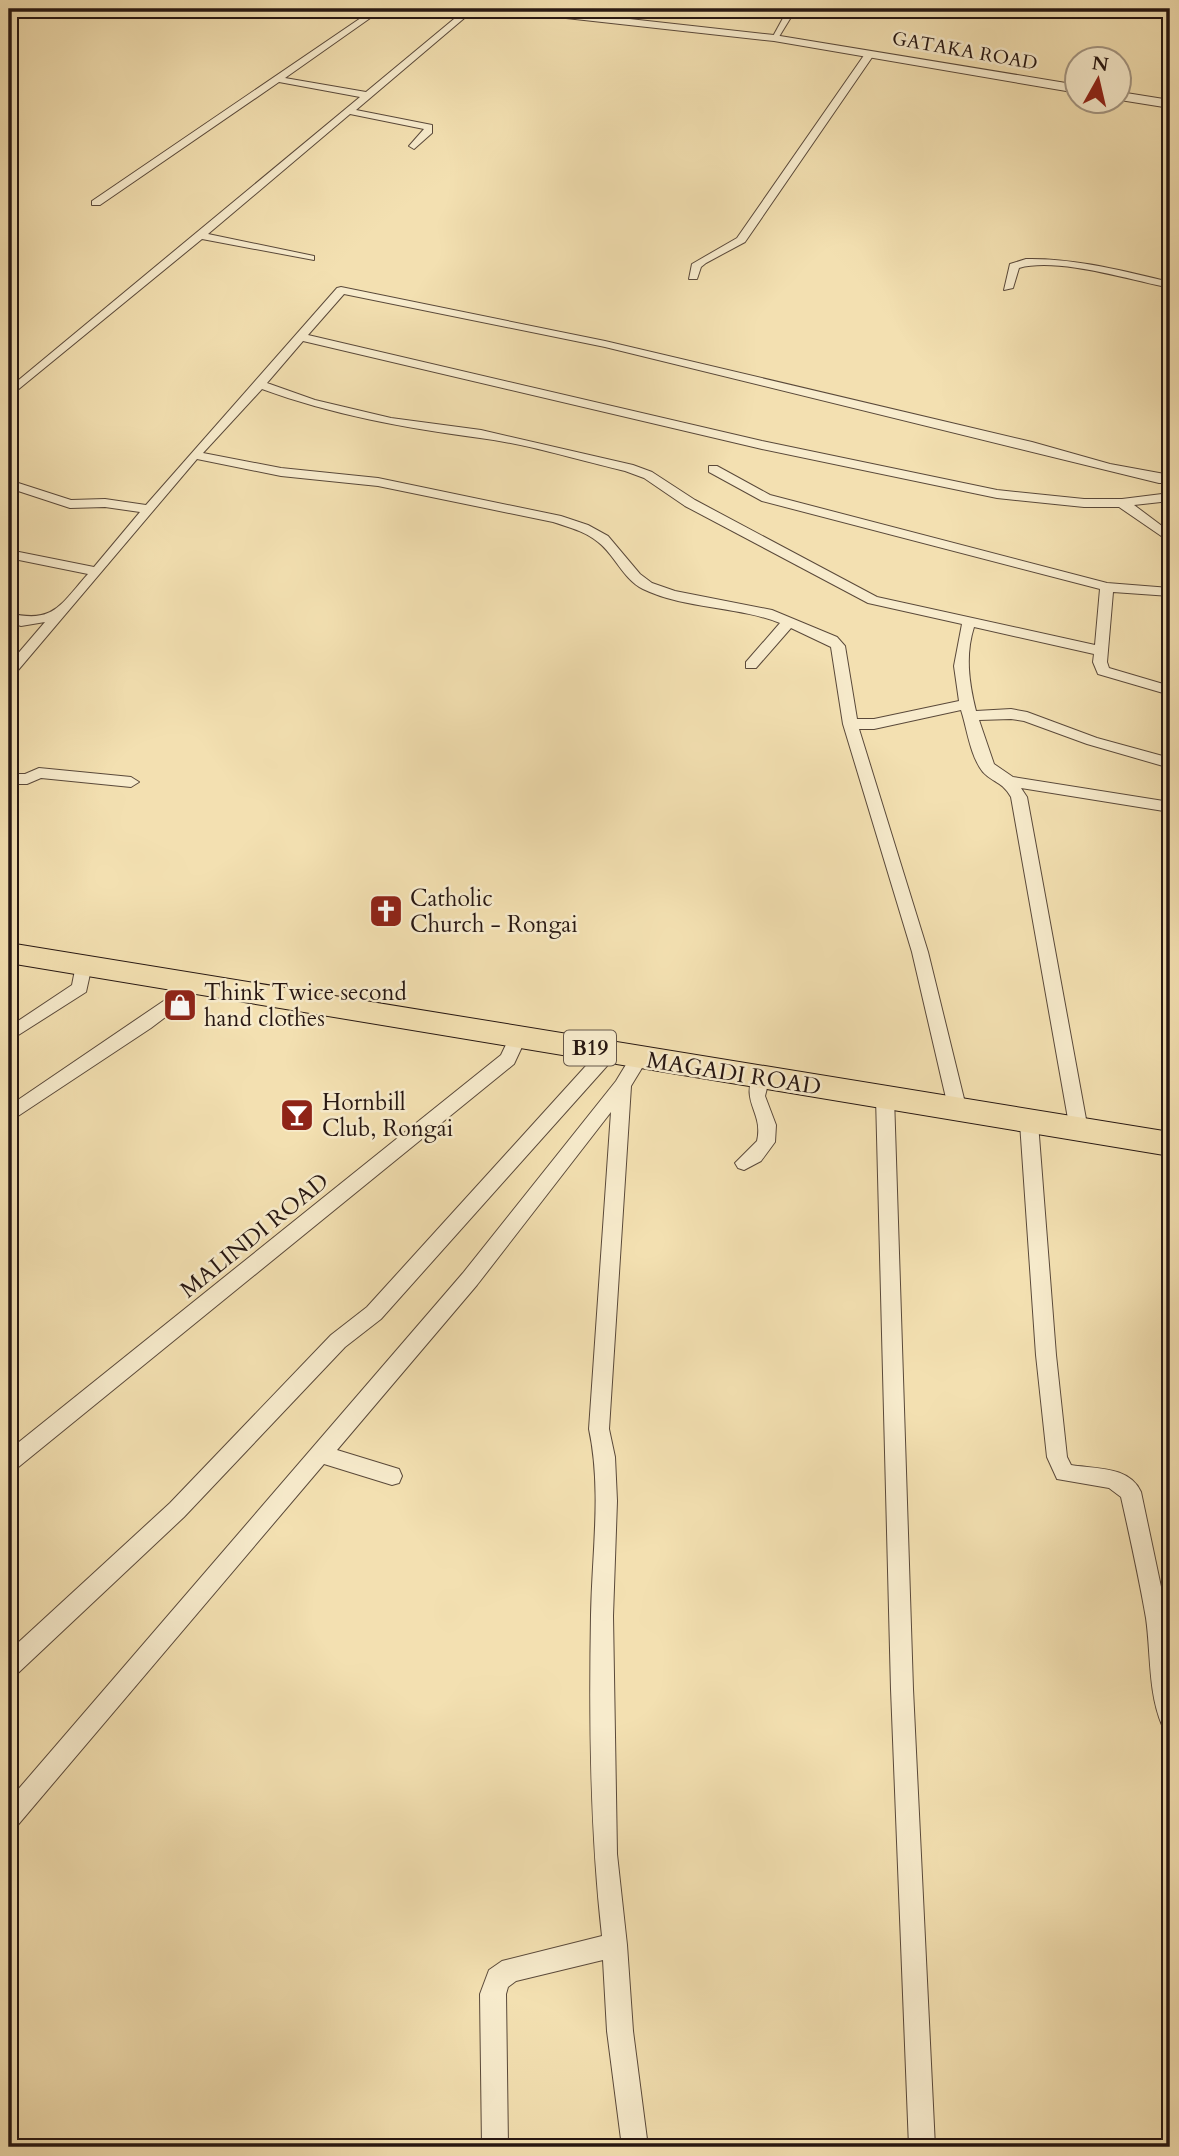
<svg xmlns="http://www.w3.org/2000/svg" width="1179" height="2156" viewBox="0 0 1179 2156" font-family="Cardo,serif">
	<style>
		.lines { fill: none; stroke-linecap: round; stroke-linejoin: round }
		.minor-casing { stroke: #5a493a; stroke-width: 2 }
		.tertiary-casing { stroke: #5a493a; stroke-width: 2 }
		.trunk-casing { stroke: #271712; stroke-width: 2 }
		.minor { fill: #f7ebcc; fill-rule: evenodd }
		.tertiary { fill: #f7ebcc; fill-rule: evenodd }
		.trunk { fill: #f3e0b1; fill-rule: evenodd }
		.labels { text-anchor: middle; stroke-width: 5; stroke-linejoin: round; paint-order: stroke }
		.far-street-label { font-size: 19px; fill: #271712; stroke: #f7ebcc }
		.shield { fill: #f7ebcc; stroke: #65574a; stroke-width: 2 }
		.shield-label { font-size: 21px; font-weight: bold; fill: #271712 }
		.poi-label { font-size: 23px; fill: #271712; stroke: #f7ebcc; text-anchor: start }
		.street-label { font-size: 23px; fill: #271712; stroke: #f7ebcc }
	</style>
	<rect width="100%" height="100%" fill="#f3e0b1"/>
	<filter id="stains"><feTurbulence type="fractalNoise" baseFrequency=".00286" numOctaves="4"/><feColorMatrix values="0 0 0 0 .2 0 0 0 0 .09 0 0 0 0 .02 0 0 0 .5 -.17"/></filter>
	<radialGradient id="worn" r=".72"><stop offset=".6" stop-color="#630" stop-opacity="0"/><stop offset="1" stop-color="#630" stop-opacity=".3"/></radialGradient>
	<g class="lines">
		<!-- minor casing -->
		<g class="minor-casing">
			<g id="minor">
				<polygon points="374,9 383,9 285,78 366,92 466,9 475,9 356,110 432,125 432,133 414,149 409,146 424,129 350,114 208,234 314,256 314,260 202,239 9,397 9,388 360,97 279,82 100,205 92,205 92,201"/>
				<polygon points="788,9 796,9 777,40 771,40"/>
				<polygon points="867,51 875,53 745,242 706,263 701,267 697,279 689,279 692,264 737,238"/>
				<path d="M1026 259C1075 258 1123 271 1170 282V288C1130 280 1058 257 1019 268L1013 288 1004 290 1010 264Z"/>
				<path d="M341 287 605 341 1032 442 1110 464 1170 475V483H1159L605 347 344 294 308 335 762 441 997 490 1084 499H1122L1170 493V501L1134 505 1170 532V542L1119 507H1084L997 498 762 449 303 341 267 383 315 400 391 418 481 430 633 465 652 472 695 500 877 597 1095 645 1100 589 762 501 709 472V466H717L770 495 1107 583 1170 588V596L1113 592 1107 662 1109 668 1170 686V695L1098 674 1093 662 1094 654 974 627C965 655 969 683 976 711L1011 709 1027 712 1097 738 1170 758V768L1087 744 1024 721 1011 719 979 720 994 764 1013 777 1170 802V812L1021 788 1027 797 1088 1130 1085 1135H1073L1070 1130 1011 797C1002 781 993 783 983 772 970 756 967 728 961 710L874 729H859L928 952 967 1111 964 1116H952L949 1111 912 952 843 724 831 647 791 628 756 668H746V662L780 623C737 606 684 609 643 589 623 579 615 555 598 542 585 531 568 527 553 522L378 486 281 476 197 459 14 675 9 676V664L45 622 21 626 9 622V613C54 624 60 605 88 574L9 558V550L94 567 140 512 105 507 70 508 9 488V480L71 500 105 499 146 505 337 288ZM262 389C333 415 405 428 480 438 528 444 577 460 625 471L644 478 685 506 868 603 962 624 954 666 959 701 874 719H857L845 646 837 637 772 610 675 591 652 583 640 574 608 536 588 525 561 516 378 478 281 468 203 453Z"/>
				<polygon points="39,768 131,777 139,782 131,787 41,778 27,784 9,784 9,774 25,774"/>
				<polygon points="84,959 92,965 86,992 9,1041 9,1027 72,985 76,965"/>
				<polygon points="186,975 194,981 180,1006 151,1028 9,1122 9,1106 168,998 180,977"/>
				<polygon points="518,1030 524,1032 527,1036 514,1064 16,1469 9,1471 9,1450 501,1055 512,1032"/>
				<polygon points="609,1046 615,1047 618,1052 615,1057 381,1319 345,1347 184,1517 17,1674 9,1677 9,1651 170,1503 331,1335 367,1307 603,1047"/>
				<path d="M639 1052 645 1053 648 1058 631 1086 609 1429 615 1457 617 1501 613 1616 617 1854 627 1945 633 2031 648 2147H622L607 2031 603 1960 516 1981 508 1987 506 1994 508 2147H482L480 1994 489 1970 502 1961 602 1936C590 1830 589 1722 591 1615 592 1553 602 1490 589 1429L611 1112 477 1285 337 1450 399 1469 402 1476 399 1483 392 1485 324 1464 17 1826 9 1830V1800L463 1273 616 1081 633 1053Z"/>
				<path d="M761 1069 767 1071 770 1076 765 1096 776 1125 775 1142 761 1161 744 1170 738 1168 735 1163 757 1141C764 1111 739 1103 755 1071Z"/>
				<polygon points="885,1090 891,1092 894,1097 913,1689 935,2147 909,2147 891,1689 876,1097 879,1092"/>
				<path d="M1029 1116 1035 1118 1038 1123 1056 1355 1067 1457 1071 1465C1095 1469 1130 1466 1141 1492L1168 1620 1170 1728 1162 1725C1148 1692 1151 1653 1146 1618 1139 1578 1130 1537 1121 1497L1109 1488 1057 1479 1047 1457 1036 1355 1020 1123 1023 1118Z"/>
			</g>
		</g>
		<!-- tertiary casing -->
		<g class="tertiary-casing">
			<g id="tertiary">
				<polygon points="507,9 540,9 774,35 1078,85 1078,93 774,41 512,12"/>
				<polygon points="1120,92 1170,100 1170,108 1120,100"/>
			</g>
		</g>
		<!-- trunk casing -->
		<g class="trunk-casing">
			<polygon id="trunk" points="9,943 1170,1132 1170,1156 9,963"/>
		</g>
		<!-- minor -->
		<use href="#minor" class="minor"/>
		<!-- tertiary -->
		<use href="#tertiary" class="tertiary"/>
		<!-- trunk -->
		<use href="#trunk" class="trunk"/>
	</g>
	<!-- icons -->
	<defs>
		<g id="church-square" transform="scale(1.75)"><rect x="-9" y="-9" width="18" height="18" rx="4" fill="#8f2418" stroke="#f7ebcc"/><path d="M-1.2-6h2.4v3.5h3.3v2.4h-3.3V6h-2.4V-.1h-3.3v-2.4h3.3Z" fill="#fff"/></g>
		<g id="shop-square" transform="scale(1.75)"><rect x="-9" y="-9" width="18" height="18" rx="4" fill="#8f2418" stroke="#f7ebcc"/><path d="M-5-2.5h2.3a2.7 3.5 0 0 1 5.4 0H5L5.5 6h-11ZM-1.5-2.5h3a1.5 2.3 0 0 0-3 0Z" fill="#fff"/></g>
		<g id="bar-square" transform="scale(1.75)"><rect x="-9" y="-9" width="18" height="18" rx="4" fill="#8f2418" stroke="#f7ebcc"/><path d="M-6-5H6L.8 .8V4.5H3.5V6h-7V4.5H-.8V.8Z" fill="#fff"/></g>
	</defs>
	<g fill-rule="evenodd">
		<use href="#church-square" x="386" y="911"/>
		<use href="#shop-square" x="180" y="1005"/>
		<use href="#bar-square" x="297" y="1115"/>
	</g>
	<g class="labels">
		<!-- far-street labels -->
		<g class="far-street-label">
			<text transform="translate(965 50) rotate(10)" y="7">GATAKA ROAD</text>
		</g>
		<!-- shield labels -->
		<rect class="shield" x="564" y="1030.5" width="52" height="35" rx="5"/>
		<g class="shield-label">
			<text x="590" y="1055">B19</text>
		</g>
		<!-- poi labels -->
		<g class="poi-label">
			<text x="410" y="906">Catholic<tspan x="410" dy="26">Church - Rongai</tspan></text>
			<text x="204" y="1000">Think Twice second<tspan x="204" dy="26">hand clothes</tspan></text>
			<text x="322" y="1110">Hornbill<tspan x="322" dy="26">Club, Rongai</tspan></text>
		</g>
		<!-- street labels -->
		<g class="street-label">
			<text transform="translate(734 1073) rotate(9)" y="8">MAGADI ROAD</text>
			<text transform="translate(254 1235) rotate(-39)" y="8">MALINDI ROAD</text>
		</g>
	</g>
	<!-- margin -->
	<rect width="1179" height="2156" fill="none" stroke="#f3e0b1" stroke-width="35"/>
	<rect x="10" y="10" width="1158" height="2135" fill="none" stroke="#271712" stroke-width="3.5"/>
	<rect x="18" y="18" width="1144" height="2121" fill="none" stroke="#271712" stroke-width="2"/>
	<!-- north arrow -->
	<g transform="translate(1098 80) rotate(8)"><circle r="33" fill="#f7ebcc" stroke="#a49682" stroke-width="2"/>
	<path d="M0-5L12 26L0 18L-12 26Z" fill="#8f2418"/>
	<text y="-10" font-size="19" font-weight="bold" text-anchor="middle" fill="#271712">N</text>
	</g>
	<rect width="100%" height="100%" filter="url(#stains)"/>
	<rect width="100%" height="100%" fill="url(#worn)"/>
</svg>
